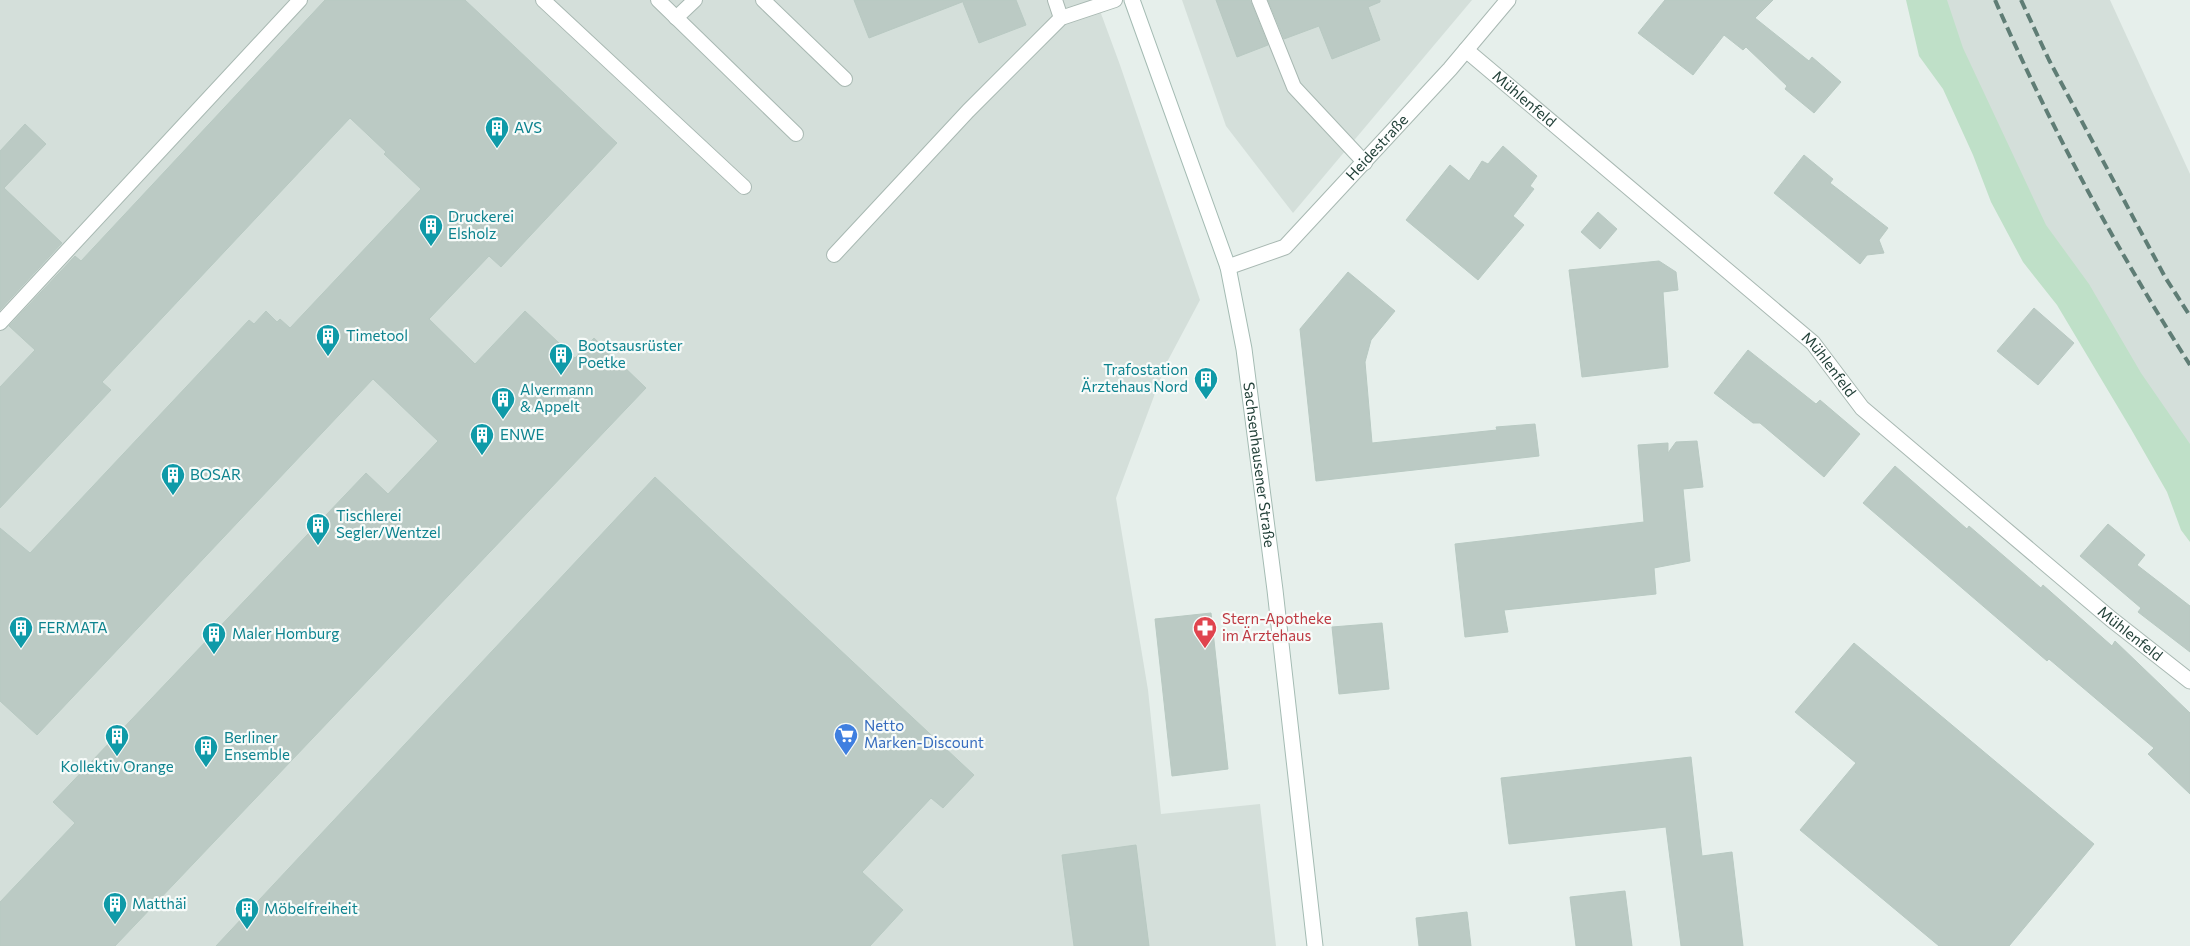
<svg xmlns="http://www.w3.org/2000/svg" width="2190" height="946" viewBox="0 0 2190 946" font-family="Commissioner,sans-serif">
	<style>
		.built { fill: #d4dfda }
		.green { fill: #bfe0c8 }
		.building { fill: #bbcac4; stroke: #b8c9c2 }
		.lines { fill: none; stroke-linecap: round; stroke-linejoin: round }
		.lane-casing { stroke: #a8b8b2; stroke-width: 16 }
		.street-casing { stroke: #a8b8b2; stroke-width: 17 }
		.secondary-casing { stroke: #a4bbb3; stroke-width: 17 }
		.lane { stroke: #fff; stroke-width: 14 }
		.street { stroke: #fff; stroke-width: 15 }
		.secondary { stroke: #fff; stroke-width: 15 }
		.rail { stroke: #5f7d75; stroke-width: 4; stroke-dasharray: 10 5; stroke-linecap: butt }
		.labels { text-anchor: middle; stroke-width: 4.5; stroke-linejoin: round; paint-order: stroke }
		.street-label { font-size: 15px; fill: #24423a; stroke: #f7fbf9 }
		.culture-label { font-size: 15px; fill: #0d838f; stroke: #f7fbf9; text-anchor: start }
		.health-label { font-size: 15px; fill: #be3a42; stroke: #f7fbf9; text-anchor: start }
		.shop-label { font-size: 15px; fill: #366cbe; stroke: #f7fbf9; text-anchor: start }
	</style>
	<rect width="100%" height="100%" fill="#e6efeb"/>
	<!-- built -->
	<g class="built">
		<polygon points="0,0 1096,0 1120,65 1200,300 1166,364 1116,498 1148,690 1161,814 1260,804 1276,946 0,946"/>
		<polygon points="1182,0 1472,0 1293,213 1226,126"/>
		<polygon points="1920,0 2110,0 2190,174 2190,500"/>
	</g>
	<!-- green -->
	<polygon class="green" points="1906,0 1947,0 1963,48 2046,225 2089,284 2141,373 2190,444 2190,542 2181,530 2167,492 2131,429 2057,305 2023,262 1991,202 1973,155 1943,89 1919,56"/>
	<!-- building -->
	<g class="building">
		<polygon points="325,0 465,0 617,143 501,267 489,256 429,319 475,364 525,311 575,358 594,338 646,388 115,946 0,946 0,902 75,823 53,802 366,473 388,494 438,441 373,379 37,735 0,701 0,528 30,553 249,320 254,324 266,311 277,322 280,319 290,328 421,189 384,154 386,152 350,118 102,382 111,390 0,508 0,387 35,350 9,326 75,256 81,261"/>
		<polygon points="854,0 962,0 962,2 869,38"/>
		<polygon points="962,0 1016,0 1026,25 979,43"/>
		<polygon points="1216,0 1250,0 1268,45 1237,57"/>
		<polygon points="1268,0 1380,0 1380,2 1368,7 1380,40 1332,59 1319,26 1284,39"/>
		<polygon points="1665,0 1773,0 1755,18 1809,61 1812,57 1841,82 1814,113 1785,89 1787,86 1746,47 1743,50 1724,35 1693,75 1638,33"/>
		<polygon points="25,124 46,144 4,188 62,243 0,310 0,151"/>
		<polygon points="1503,146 1537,176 1530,186 1534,189 1513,216 1524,225 1478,280 1406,220 1450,165 1469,181 1482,161 1488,164"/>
		<polygon points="1804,155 1833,179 1830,183 1888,228 1879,240 1884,253 1867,255 1860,264 1774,193"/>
		<polygon points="1598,212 1617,229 1600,249 1581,232"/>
		<polygon points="1659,261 1676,272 1678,290 1663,292 1668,367 1582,377 1569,270"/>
		<polygon points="1348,272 1395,311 1371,340 1365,362 1372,443 1497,430 1496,427 1535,424 1539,456 1316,481 1300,329"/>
		<polygon points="2034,308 2074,343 2038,385 1997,351"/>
		<polygon points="1748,350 1816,404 1820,400 1860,434 1824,477 1760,423 1753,423 1714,393"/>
		<polygon points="1697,441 1703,487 1683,489 1690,561 1654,568 1656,594 1504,610 1508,632 1465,637 1455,544 1644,522 1638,445 1668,443 1668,453 1676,442"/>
		<polygon points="1895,466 1967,529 1969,526 2041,588 2043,585 2112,646 2115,641 2190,713 2190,794 2148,754 2154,748 2049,659 2047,661 1863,503"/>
		<polygon points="655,477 974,775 943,808 931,798 862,872 903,910 870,946 216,946"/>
		<polygon points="2108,524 2145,555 2137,565 2190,606 2190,652 2138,612 2141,608 2080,556"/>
		<polygon points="1211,613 1228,769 1172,776 1155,619"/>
		<polygon points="1382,623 1389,689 1339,694 1332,627"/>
		<polygon points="1854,643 2094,844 2009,946 1939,946 1800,830 1856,763 1795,712"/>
		<polygon points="1691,757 1702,856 1732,852 1743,946 1681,946 1666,827 1509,844 1501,778"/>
		<polygon points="1136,845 1149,946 1074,946 1062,855"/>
		<polygon points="1625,891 1632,946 1576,946 1570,897"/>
		<polygon points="1467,912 1471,946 1419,946 1416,918"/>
	</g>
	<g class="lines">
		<!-- lane casing -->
		<g class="lane-casing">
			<g id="lane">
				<polyline points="543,0 744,187"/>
				<polyline points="658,0 796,134"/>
				<polyline points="763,0 845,79"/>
				<polyline points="1055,0 1061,18"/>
				<polyline points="1259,0 1294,87 1365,163"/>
				<polyline points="676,18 695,0"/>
				<polyline points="834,255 968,111 1061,18 1115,0"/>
				<polyline points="0,323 300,0"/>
			</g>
		</g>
		<!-- street casing -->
		<g class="street-casing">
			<g id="street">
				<path id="s1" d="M1466 50 1813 343 1862 408 2111 619 2190 681"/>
				<path id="s2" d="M1228 267 1285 247 1450 69 1508 0"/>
			</g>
		</g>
		<!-- secondary casing -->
		<g class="secondary-casing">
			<g id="secondary">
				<path id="s3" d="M1132 0 1228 267 1244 349 1275 590 1315 946"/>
			</g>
		</g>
		<!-- lane -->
		<use href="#lane" class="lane"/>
		<!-- street -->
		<use href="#street" class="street"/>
		<!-- secondary -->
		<use href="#secondary" class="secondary"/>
		<!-- rail -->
		<g class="rail">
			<path d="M1995 0C2050 126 2116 249 2190 365"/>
			<polyline points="2021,0 2049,60 2165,277 2190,316"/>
		</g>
	</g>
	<!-- icons -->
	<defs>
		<g id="building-pin" transform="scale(1.25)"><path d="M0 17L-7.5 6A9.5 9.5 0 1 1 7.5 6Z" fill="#0f9aa8" stroke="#f7fbf9"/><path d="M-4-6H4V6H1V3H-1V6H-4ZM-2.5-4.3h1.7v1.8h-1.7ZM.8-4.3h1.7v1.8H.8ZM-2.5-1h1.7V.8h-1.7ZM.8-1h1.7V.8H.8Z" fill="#fff"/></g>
		<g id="pharmacy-pin" transform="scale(1.25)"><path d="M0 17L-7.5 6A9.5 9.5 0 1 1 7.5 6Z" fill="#e0444e" stroke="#f7fbf9"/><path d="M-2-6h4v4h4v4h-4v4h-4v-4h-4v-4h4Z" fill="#fff"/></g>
		<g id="supermarket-pin" transform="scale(1.25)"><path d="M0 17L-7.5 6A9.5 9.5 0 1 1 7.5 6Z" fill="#3f7fe0" stroke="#f7fbf9"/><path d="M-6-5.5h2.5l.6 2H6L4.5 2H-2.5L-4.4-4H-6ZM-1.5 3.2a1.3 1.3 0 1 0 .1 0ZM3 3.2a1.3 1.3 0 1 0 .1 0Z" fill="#fff"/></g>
	</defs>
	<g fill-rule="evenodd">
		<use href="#building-pin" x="497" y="128"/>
		<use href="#building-pin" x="431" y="226"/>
		<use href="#building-pin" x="328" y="336"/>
		<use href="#building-pin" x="561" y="355"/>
		<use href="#building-pin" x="1206" y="379"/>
		<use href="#building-pin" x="503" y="399"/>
		<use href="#building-pin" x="482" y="435"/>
		<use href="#building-pin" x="173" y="475"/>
		<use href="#building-pin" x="318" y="525"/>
		<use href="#building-pin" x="21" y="628"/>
		<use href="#pharmacy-pin" x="1205" y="628"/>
		<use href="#building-pin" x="214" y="634"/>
		<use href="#supermarket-pin" x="846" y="735"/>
		<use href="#building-pin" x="117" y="736"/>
		<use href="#building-pin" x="206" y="747"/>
		<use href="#building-pin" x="115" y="904"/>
		<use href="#building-pin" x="247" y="909"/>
	</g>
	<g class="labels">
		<!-- street labels -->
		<g class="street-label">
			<text dy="5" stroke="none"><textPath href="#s1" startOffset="76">Mühlenfeld</textPath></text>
			<text dy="5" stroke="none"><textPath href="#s2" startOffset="196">Heidestraße</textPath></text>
			<text dy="5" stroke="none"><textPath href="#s1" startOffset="481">Mühlenfeld</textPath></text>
			<text dy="5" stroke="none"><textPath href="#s3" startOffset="484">Sachsenhausener Straße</textPath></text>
			<text dy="5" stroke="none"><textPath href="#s1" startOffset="886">Mühlenfeld</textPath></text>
		</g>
		<!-- culture labels -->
		<g class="culture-label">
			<text x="514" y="133">AVS</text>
			<text x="448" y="222">Druckerei<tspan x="448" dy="17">Elsholz</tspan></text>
			<text x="346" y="341">Timetool</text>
			<text x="578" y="351">Bootsausrüster<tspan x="578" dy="17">Poetke</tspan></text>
			<text x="1188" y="375" text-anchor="end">Trafostation<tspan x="1188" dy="17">Ärztehaus Nord</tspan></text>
			<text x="520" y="395">Alvermann<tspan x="520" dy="17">&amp; Appelt</tspan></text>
			<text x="500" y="440">ENWE</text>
			<text x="190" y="480">BOSAR</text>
			<text x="336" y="521">Tischlerei<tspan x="336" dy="17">Segler/Wentzel</tspan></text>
			<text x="38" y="633">FERMATA</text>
			<text x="232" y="639">Maler Homburg</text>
			<text x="224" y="743">Berliner<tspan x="224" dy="17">Ensemble</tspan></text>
			<text x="117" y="772" text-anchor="middle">Kollektiv Orange</text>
			<text x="132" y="909">Matthäi</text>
			<text x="264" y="914">Möbelfreiheit</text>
		</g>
		<!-- health labels -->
		<g class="health-label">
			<text x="1222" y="624">Stern-Apotheke<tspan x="1222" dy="17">im Ärztehaus</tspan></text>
		</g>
		<!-- shop labels -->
		<g class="shop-label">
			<text x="864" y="731">Netto<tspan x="864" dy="17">Marken-Discount</tspan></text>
		</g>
	</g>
</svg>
